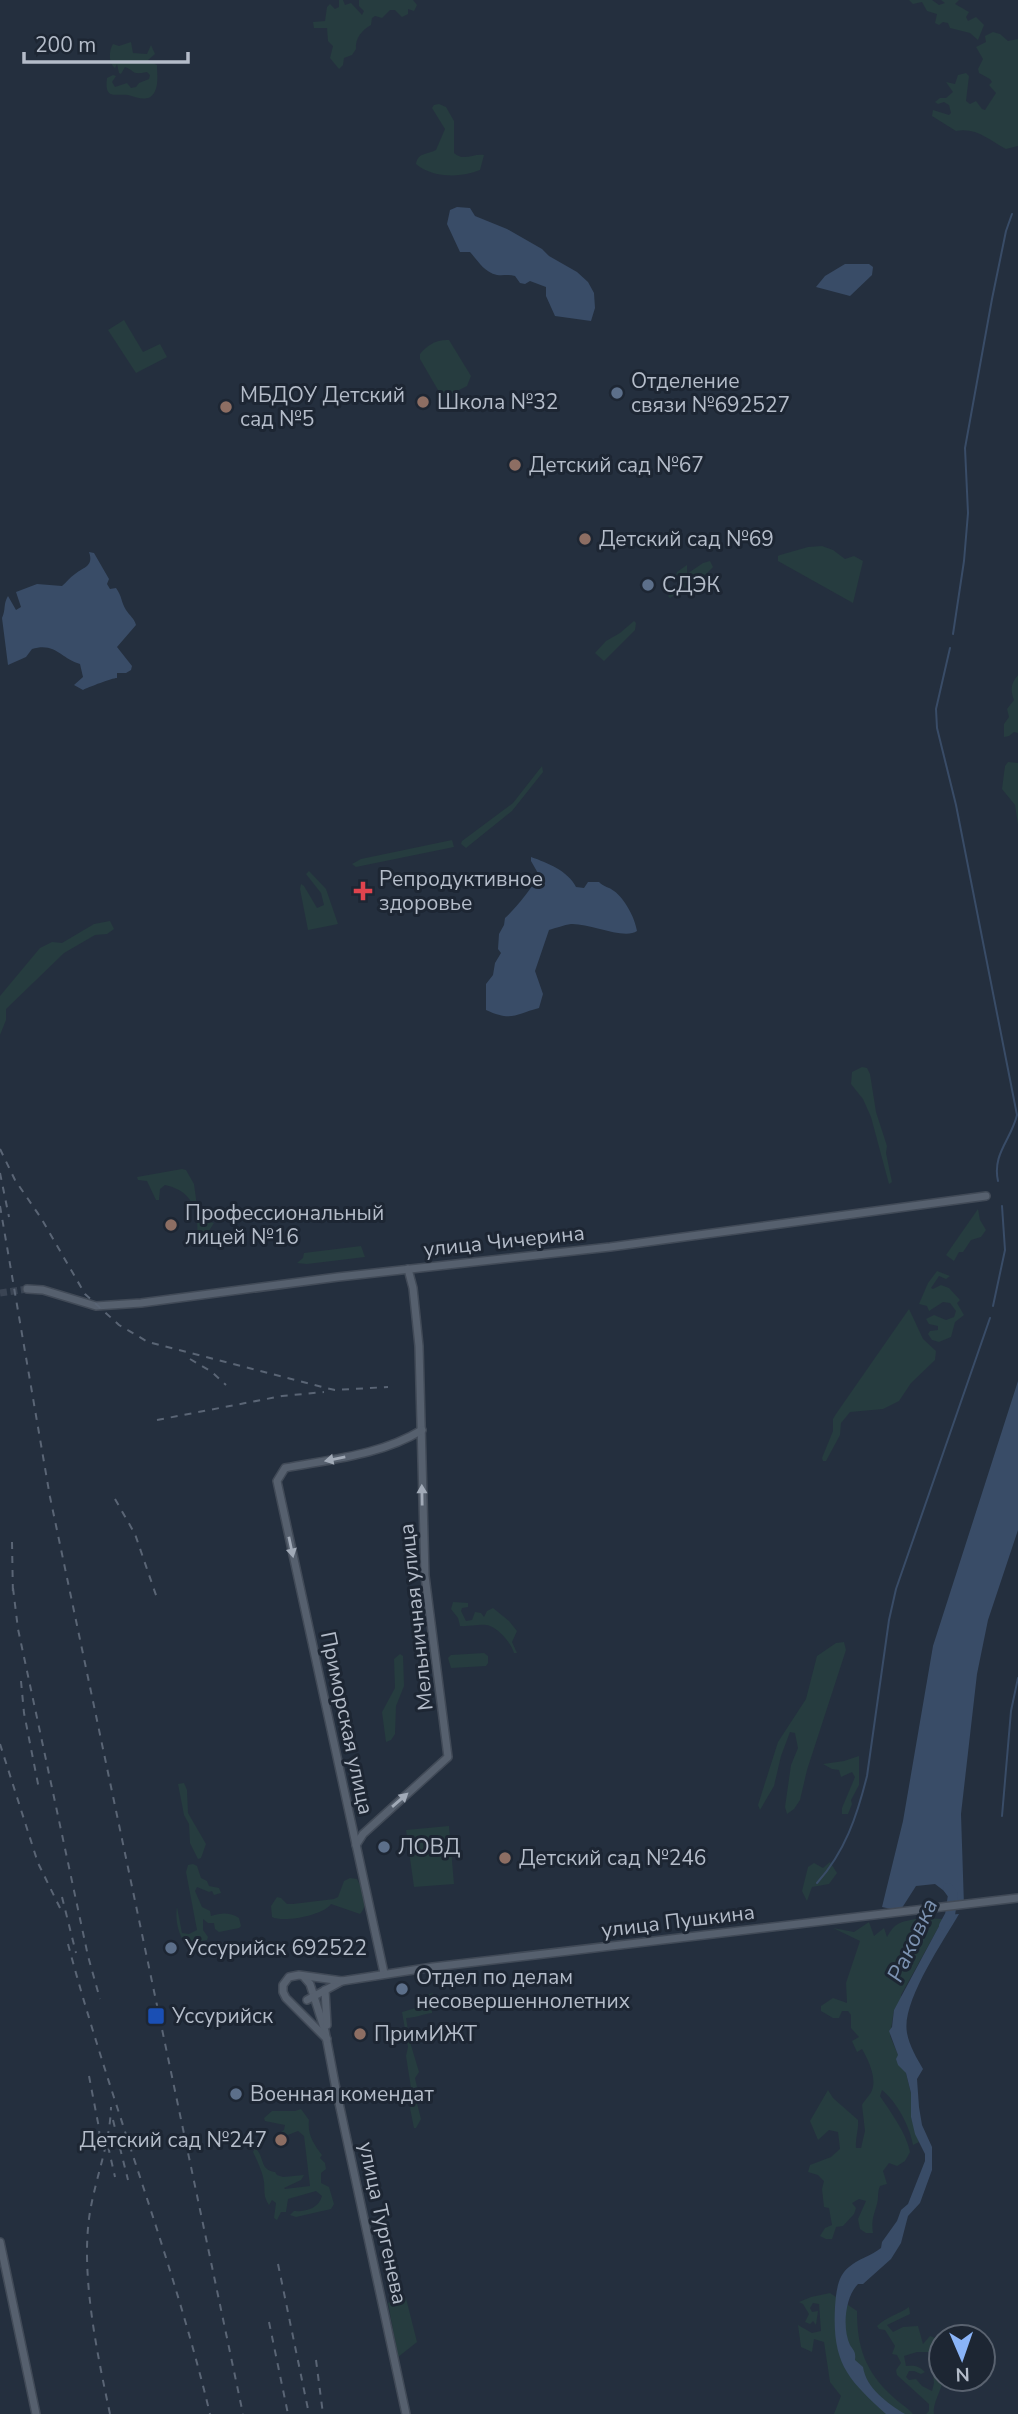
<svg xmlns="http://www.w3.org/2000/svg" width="1018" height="2414" viewBox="0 0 1018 2414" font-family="'Nunito Sans',sans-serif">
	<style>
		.green { fill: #263c3f }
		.water { fill: #394c67 }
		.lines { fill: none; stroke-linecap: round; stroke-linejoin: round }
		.stream { stroke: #394c67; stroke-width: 2 }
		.river { stroke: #394c67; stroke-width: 10 }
		.major-tunnel { stroke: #3a4453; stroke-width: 7; stroke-dasharray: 7 3.5; stroke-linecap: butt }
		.major-casing { stroke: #414a57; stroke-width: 10 }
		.major { stroke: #56606e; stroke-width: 7 }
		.rail { stroke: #5a6575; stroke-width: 2; stroke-dasharray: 7 7; stroke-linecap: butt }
		.oneway { fill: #a1aab7 }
		.service-dot { fill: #5c6f8a; stroke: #1d2633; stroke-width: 2.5 }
		.education-dot { fill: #8d6e63; stroke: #1d2633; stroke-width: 2.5 }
		.health-dot { fill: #e0444e; stroke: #1d2633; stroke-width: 2.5 }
		.transit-dot { fill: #1a4fb4; stroke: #1d2633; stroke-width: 2.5 }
		.labels { text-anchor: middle; stroke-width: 6; stroke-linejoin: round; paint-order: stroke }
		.poi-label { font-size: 21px; fill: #b4bcc9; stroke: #1d2633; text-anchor: start }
		.street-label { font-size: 21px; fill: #b4bcc9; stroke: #1d2633 }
		.water-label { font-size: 23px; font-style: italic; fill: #7c92b1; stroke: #1d2633 }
	</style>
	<rect width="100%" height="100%" fill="#242f3e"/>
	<!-- green -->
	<g class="green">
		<path d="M339 0H343L345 5 351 3 362 15 364 11 359 6V0H413L417 5 414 11 408 9V14L402 17 395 10H390L382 18 375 16 372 18 371 25C362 30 355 38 356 49L352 55 344 58 343 65 339 69 330 58 333 46 328 41 327 28H314L313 22 325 21 327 7 330 4 335 9 339 7Z"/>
		<polygon points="909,0 932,0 939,5 945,3 941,0 959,0 955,4 969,12 966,17 968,21 976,17 984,25 978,40 970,33 950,28 948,23 943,22 939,25 935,23 937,14 927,11 922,2 913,4"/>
		<path d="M993 32 1000 34 1008 41 1018 39V146L1006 149C989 140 976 127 956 131L932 116 933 110 949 115 951 113 949 105 944 102 938 104 935 102 940 98H946L953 92 946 82 955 84 958 75 966 73 969 76 966 101 970 104 976 101 982 109 985 110 996 93 989 85 992 82 990 79 979 73 978 69 983 59 976 47 986 42 985 36Z"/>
		<path d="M131 42 133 53 147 54 151 45 155 54 148 60 157 65C157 73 159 86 154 93 148 103 136 97 128 95 116 93 104 101 107 78L113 75 116 76 112 82 115 87 127 83 131 88 136 87 139 83 149 79 150 75 147 72C131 75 137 72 125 67L121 74 119 73 117 64 115 68C108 63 109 50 113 44L119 46Z"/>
		<path d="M439 104 446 107 454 121V153C464 162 473 153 484 155L480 170C461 178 432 178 416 164 418 152 427 155 436 150L445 129 432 108 434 105Z"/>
		<polygon points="124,320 143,352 160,344 167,357 136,373 108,330"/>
		<path d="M449 340 471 376 467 386 449 395 438 390 420 359V354C427 345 437 339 449 340Z"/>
		<polygon points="822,546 833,550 845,559 854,556 863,561 853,603 778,561 778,556 780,555 808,547"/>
		<polygon points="710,561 713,567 706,574 670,598 668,596 681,582 676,576 677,572 687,565 687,574 703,563"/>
		<polygon points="634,621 636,623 635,630 604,661 595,653 606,641 620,633"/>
		<path d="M1018 675V733L1014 732 1009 736 1004 737V724L1009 717 1007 709 1014 700C1010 690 1011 683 1018 675Z"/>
		<polygon points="1008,762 1018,763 1018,825 1015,805 1002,789 1005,766"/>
		<polygon points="542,766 543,772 512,811 466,848 461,844 462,841 513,803"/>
		<polygon points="452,840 454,847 356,867 352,864 361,859"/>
		<polygon points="309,871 326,889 338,924 308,930 300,889 301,884 304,886 317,908 324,905 321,893 306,874"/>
		<polygon points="110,921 114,929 107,934 95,935 64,953 6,1009 6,1020 0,1035 0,996 40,948 52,942 62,943 94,924"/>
		<polygon points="862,1067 867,1068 870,1074 876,1112 887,1146 886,1153 892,1182 889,1184 871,1117 863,1099 851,1084 852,1072"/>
		<path d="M182 1169 186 1170 194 1184 199 1221 203 1224 206 1221 214 1223 201 1243C196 1235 198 1231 197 1221 194 1200 186 1190 165 1185L160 1189 159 1200H156L147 1181 138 1180 137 1177Z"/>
		<polygon points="978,1209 980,1220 986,1230 981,1237 971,1240 963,1252 959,1252 954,1261 946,1255"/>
		<polygon points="361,1246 365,1257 307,1264 297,1263 303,1258 304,1253"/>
		<polygon points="937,1271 950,1276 946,1279 939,1276 931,1288 933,1289 941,1285 949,1288 960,1300 957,1303 964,1315 955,1322 951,1337 939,1342 932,1340 928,1334 930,1331 938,1330 938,1326 929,1324 926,1319 934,1315 946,1320 954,1317 956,1311 950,1303 943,1302 929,1311 927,1306 919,1304 928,1283"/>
		<polygon points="909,1309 923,1339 936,1351 935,1360 911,1383 899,1401 883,1409 850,1412 841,1423 840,1435 826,1461 823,1461 822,1458 833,1431 833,1419 836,1414"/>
		<path d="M453 1602 468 1603V1607L462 1608 461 1611 466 1621 472 1620 475 1612 481 1613 484 1617 487 1611 493 1608 509 1621 517 1631 512 1642 517 1653H514C511 1643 500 1630 490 1626 482 1623 469 1627 460 1626L458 1618 451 1609Z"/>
		<polygon points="844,1642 846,1650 807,1770 800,1800 794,1809 787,1814 785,1807 791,1765 798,1748 795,1733 790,1732 781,1756 774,1786 760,1810 758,1805 778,1742 806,1699 817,1656 836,1643"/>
		<polygon points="484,1653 488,1656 488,1663 486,1666 451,1668 448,1658 451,1655"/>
		<polygon points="400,1654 403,1656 404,1686 396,1706 395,1734 391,1740 386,1742 382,1712 395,1688 394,1659"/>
		<polygon points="859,1756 859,1785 851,1800 852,1804 848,1814 842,1814 842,1808 855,1777 852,1772 841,1777 839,1770 832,1769 823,1764 844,1761"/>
		<polygon points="184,1783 187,1790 188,1813 206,1844 201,1858 198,1859 190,1843 189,1824 184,1815 178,1784"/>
		<polygon points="449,1826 454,1884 414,1887 406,1830"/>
		<polygon points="830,1862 837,1873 829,1884 812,1887 807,1901 802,1891 808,1867 814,1863 823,1868"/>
		<path d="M193 1864 197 1866 201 1878 207 1881 209 1886 219 1888 221 1893 214 1895 212 1891 209 1892 197 1887 195 1891 202 1907 210 1911 211 1916C221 1913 229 1912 239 1918L241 1926 239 1928 219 1932 215 1929 214 1923H208L203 1919V1930L208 1937 207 1940 187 1944C178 1937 175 1918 177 1907L182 1933 189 1934 197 1930 186 1872 188 1865Z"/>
		<path d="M350 1878 357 1879C363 1891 370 1904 360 1914L331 1904C324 1915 284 1923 272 1917L271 1906 277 1897 281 1898 287 1904H293L334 1899 338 1897 344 1881Z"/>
		<path d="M921 1918 943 1919 901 1995V1999L894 2010 890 2036 906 2073 911 2093V2117L919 2142 913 2145C910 2126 896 2101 882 2090L880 2096C891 2113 906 2132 910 2152L905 2161 897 2166 889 2163 883 2171 887 2184 880 2186C877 2193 879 2197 877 2204 874 2215 871 2220 873 2233H866L860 2229 858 2219 866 2201 859 2199 852 2203 856 2208 854 2214 843 2226 836 2227 832 2239H826L820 2236 825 2228 832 2225 829 2208 824 2207 822 2189 824 2181 818 2175 808 2172 810 2165 831 2157 840 2149 838 2132 829 2130 818 2140 810 2121 828 2090 833 2098 858 2120C859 2130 855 2138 856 2148H861L865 2131 862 2105C864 2101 871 2094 872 2090 877 2078 868 2059 862 2049L857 2052 852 2041 859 2037 851 2028V2015L848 2011H842L839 2018H833L821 2011V2006L833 1998 847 2003 846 1983 860 1941 833 1928 854 1932 869 1922 874 1936 884 1928 887 1937C896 1921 901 1922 921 1918Z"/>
		<path d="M433 1993 432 2013C422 2014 416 2018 406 2018L410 2042 419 2072 415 2078 417 2087H421L417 2103 421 2119 416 2128H414L410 2108 412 2094 406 2056 408 2047 402 2012 426 2005V1995Z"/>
		<path d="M301 2109 309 2120C307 2134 314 2145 322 2155L320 2158 325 2163 326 2169 321 2173V2183L329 2187 334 2204 331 2209 296 2217 290 2215 294 2211C306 2212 319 2208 322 2196L316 2191 288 2199 286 2212H281L277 2220 274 2218 276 2203 272 2200 269 2205C263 2196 265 2192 264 2182 263 2173 257 2160 253 2152L255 2148C265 2156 259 2170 275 2172L277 2175 283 2177 304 2175 301 2180 284 2188 285 2189 310 2186 304 2136 298 2131 280 2138 279 2133 284 2130 285 2125 265 2121 264 2118 272 2111H295Z"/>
		<path d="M830 2293 857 2311C857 2347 865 2371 892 2396 899 2403 907 2407 913 2414H834L841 2396 830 2382 824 2342 814 2339 812 2352 801 2347 798 2325 812 2333 821 2331 819 2304 813 2303 810 2308 812 2312 818 2311 816 2325 813 2321 810 2324 805 2322 809 2314 803 2304 799 2302 811 2297Z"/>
		<polygon points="399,2298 406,2298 417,2342 398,2357 388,2303"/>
		<path d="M909 2307 910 2314 887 2325 893 2332 903 2327 918 2326 923 2344 930 2336 935 2338 933 2344 940 2346 939 2352H917L904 2356 906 2366C915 2365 919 2366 925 2372L921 2374 914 2371H909L906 2377 909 2380 916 2379 922 2386 932 2391 934 2383 932 2365 937 2363 941 2365V2379H944C941 2390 932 2405 934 2414H926L929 2411V2404L897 2375 896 2370 901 2363 897 2355 892 2354 895 2346 885 2330 879 2329 877 2326C886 2317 899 2314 909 2307Z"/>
	</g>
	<!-- water -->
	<g class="water">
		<path d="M457 207 470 208 475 216 507 229 542 249 549 256 577 272 588 282 594 293 595 308 591 321 555 316 546 296V287L530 281 525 284 520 283 515 276C509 274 503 276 497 275 484 272 479 262 470 252H460L447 224 450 210Z"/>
		<polygon points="845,264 869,264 873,267 872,275 850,296 816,287 825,276"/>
		<path d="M89 552 94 553 109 579 107 584 110 589 116 588C122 596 121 602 126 610 130 616 134 618 136 625L117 647 132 666 131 670 126 673H117V678C112 678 89 687 83 690L74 685 83 677 80 664C61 659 56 642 32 649L26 657 8 665 2 618C6 610 3 604 8 596L16 610 21 607 16 592 37 584 62 586C66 583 70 577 75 574 84 567 94 566 89 552Z"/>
		<path d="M531 857C548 863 568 871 576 887L584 888 588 882H599C604 887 609 887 614 891 625 899 635 918 637 931 624 940 589 923 571 924 564 925 556 928 549 930L535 971 543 994 539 1008C516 1014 512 1022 486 1010V984L493 975 495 963 501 953 498 949 499 934 504 925 505 918C517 907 531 889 539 875L531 861Z"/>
		<polygon points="1018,1381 1018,1530 988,1620 977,1674 961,1814 964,1906 935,1884 916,1886 900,1911 882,1907 903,1821 933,1646"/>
		<path d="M959 1914C943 1942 901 2002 907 2033 909 2045 917 2059 923 2069L917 2079 919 2107 922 2125 932 2147V2170L920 2203 908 2216 901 2243 891 2259 863 2284H858C845 2297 842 2328 850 2345 854 2351 856 2352 855 2360L863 2367C866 2388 887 2403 905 2414H886C848 2379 832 2364 835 2307 836 2294 837 2276 849 2267 858 2259 871 2256 881 2248L882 2242 897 2221 901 2210 908 2204 925 2161V2154L915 2134 911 2117V2093L906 2073 898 2065 896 2059 898 2055 889 2031 892 2027 894 2010 945 1915Z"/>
	</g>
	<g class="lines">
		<!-- stream -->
		<g class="stream">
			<polyline points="953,634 964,561 968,513 965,448 992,299 1006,231 1012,214"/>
			<path d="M950 648 936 709 937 728 956 805 1017 1115C1011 1140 992 1154 998 1181"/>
			<polyline points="993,1306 1005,1250 1002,1206"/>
			<polyline points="1002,1816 1011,1711 1018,1678"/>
			<path d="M817 1883C845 1852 857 1816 867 1776L889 1620 896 1589 990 1318"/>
		</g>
		<!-- river -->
		<polyline class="river" points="944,1926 950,1915 953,1895 948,1888"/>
		<!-- major-tunnel -->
		<polyline class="major-tunnel" points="0,1293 27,1289"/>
		<!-- major casing -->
		<g class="major-casing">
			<g id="major">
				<polyline points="27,1289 43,1290 96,1306 141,1303 338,1277 610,1247 986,1196"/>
				<polyline points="356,1845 363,1834 448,1757 425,1576 419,1346 413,1288 408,1269"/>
				<path d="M384 1973 277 1481 285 1468C332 1459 381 1455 422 1430"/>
				<polyline points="304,1977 310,1984 325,2031 336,2089 406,2414"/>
				<polyline points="325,1990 327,2025"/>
				<polyline points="307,2000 342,1981"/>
				<polyline points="327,2039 286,1998 283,1992 283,1985 289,1977 299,1975 342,1981 433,1967 1018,1898"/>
				<polyline points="0,2242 36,2414"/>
			</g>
		</g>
		<!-- major -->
		<use href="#major" class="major"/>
		<!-- rail -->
		<g class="rail">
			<polyline points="0,1149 15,1180 41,1218 85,1294 119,1325 148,1342 322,1387 335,1390 388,1387"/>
			<polyline points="0,1173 9,1217"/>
			<polyline points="0,1206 50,1497 243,2414"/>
			<polyline points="190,1359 212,1372 226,1385"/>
			<polyline points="157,1420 282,1396 324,1392"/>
			<polyline points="115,1499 135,1534 158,1601"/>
			<polyline points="12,1542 13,1598"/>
			<polyline points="13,1588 18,1629 88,1956 100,1999"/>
			<polyline points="21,1681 24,1713 39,1789"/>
			<polyline points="0,1744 38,1863 61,1910"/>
			<polyline points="62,1897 76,1953"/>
			<path d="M68 1944C110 2102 172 2255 210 2414"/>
			<polyline points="89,2076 99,2128 100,2146"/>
			<polyline points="113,2120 128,2180"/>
			<polyline points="108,2146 115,2177"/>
			<polyline points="278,2264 309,2414"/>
			<polyline points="269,2322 288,2414"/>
			<polyline points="316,2360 323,2414"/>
			<path d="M110 2414C97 2353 80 2273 90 2212 96 2176 110 2143 111 2107"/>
		</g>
	</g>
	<!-- one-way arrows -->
	<defs><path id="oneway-solid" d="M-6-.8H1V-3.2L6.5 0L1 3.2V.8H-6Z" transform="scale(1.75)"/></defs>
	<g class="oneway">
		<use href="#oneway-solid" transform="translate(335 1459) rotate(169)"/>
		<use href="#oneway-solid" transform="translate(422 1495) rotate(-91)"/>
		<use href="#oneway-solid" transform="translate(291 1547) rotate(78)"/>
		<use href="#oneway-solid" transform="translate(400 1800) rotate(-41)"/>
	</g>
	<!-- markers -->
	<g class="service-dot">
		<circle cx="617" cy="393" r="7"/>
		<circle cx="648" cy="585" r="7"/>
		<circle cx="384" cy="1847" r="7"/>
		<circle cx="171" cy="1948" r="7"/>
		<circle cx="402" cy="1989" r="7"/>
		<circle cx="236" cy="2094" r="7"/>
	</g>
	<g class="education-dot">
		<circle cx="423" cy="402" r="7"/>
		<circle cx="226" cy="407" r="7"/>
		<circle cx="515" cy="465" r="7"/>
		<circle cx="585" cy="539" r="7"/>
		<circle cx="171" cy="1225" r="7"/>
		<circle cx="505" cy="1858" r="7"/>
		<circle cx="360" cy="2034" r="7"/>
		<circle cx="281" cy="2140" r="7"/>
	</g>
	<path class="health-dot" d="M359.5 880.5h7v7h7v7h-7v7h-7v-7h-7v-7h7z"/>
	<rect class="transit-dot" x="147" y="2007" width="18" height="18" rx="3.5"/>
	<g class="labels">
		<!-- poi labels -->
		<g class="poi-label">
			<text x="631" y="388">Отделение<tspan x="631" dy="24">связи №692527</tspan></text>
			<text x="240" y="402">МБДОУ Детский<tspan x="240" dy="24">сад №5</tspan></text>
			<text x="437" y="409">Школа №32</text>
			<text x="529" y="472">Детский сад №67</text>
			<text x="599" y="546">Детский сад №69</text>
			<text x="662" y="592">СДЭК</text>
			<text x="379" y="886">Репродуктивное<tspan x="379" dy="24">здоровье</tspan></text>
			<text x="185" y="1220">Профессиональный<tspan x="185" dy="24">лицей №16</tspan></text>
			<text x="398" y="1854">ЛОВД</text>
			<text x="519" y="1865">Детский сад №246</text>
			<text x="185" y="1955">Уссурийск 692522</text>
			<text x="416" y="1984">Отдел по делам<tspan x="416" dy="24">несовершеннолетних</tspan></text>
			<text x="172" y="2023">Уссурийск</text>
			<text x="374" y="2041">ПримИЖТ</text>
			<text x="250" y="2101">Военная комендат</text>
			<text x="267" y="2147" text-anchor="end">Детский сад №247</text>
		</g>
		<!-- street labels -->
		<g class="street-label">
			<text transform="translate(504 1241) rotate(-6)" y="7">улица Чичерина</text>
			<text transform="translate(416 1617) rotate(-96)" y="7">Мельничная улица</text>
			<text transform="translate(347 1723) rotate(78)" y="7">Приморская улица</text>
			<text transform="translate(678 1921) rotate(-7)" y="7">улица Пушкина</text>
			<text transform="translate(383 2223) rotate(78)" y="7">улица Тургенева</text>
		</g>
		<!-- water labels -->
		<g class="water-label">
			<text transform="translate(912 1940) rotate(-65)" y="8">Раковка</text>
		</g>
	</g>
	<!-- north arrow -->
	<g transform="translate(962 2358) rotate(178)"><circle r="33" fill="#1d2633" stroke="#59626f" stroke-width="2"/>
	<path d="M0-5L12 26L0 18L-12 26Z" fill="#8ab4f8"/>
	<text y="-10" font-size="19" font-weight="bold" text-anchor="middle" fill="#b4bcc9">N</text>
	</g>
	<!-- scale -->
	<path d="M24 52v10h164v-10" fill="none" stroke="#b4bcc9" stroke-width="3.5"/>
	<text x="35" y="52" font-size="21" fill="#b4bcc9" stroke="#1d2633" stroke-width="5" paint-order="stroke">200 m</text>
</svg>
